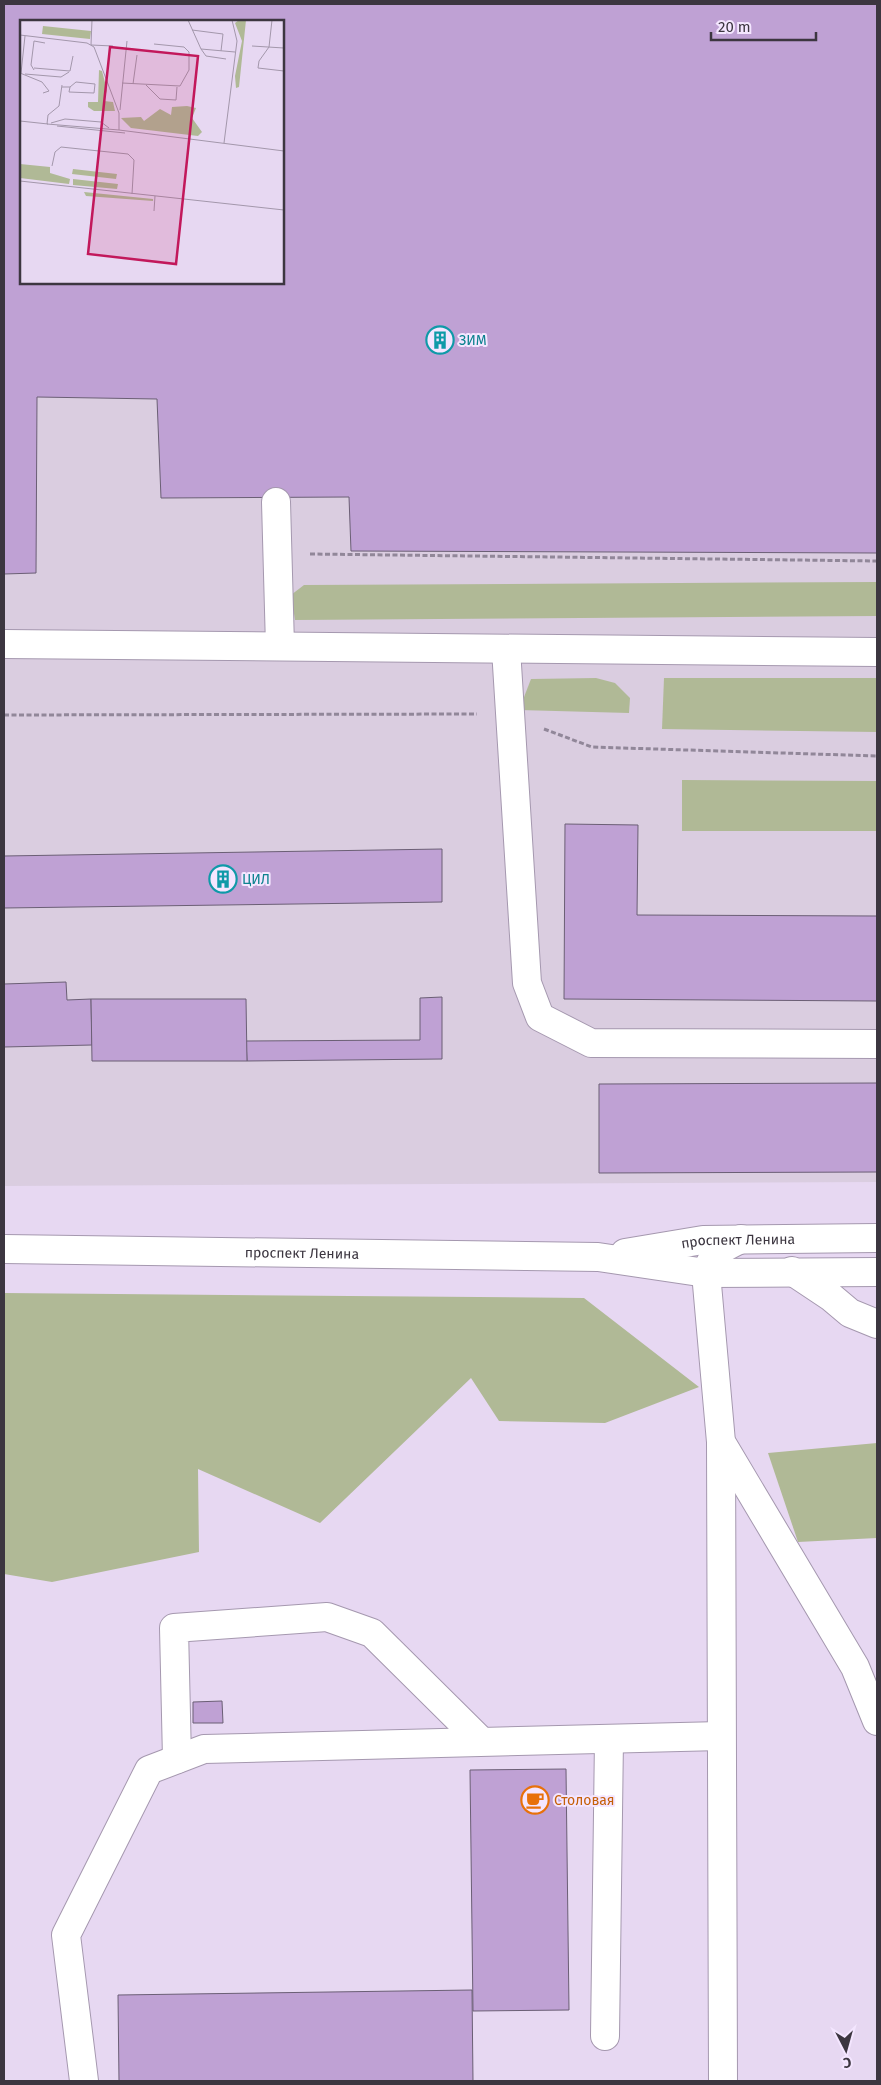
<svg xmlns="http://www.w3.org/2000/svg" width="881" height="2085" viewBox="0 0 881 2085" font-family="'Fira Sans',sans-serif">
	<style>
		.industrial { fill: #dacde0; fill-rule: evenodd }
		.green { fill: #b0b996 }
		.building { fill: #bfa1d4; stroke: #6b5f75; fill-rule: evenodd }
		.lines { fill: none; stroke-linecap: round; stroke-linejoin: round }
		.minor-casing { stroke: #a598af; stroke-width: 30 }
		.path { stroke: #918799; stroke-width: 3; stroke-dasharray: 5 2.5; stroke-linecap: butt }
		.minor { stroke: #fff; stroke-width: 28 }
		.labels { text-anchor: middle; stroke-width: 4; stroke-linejoin: round; paint-order: stroke }
		.culture-label { font-size: 14px; fill: #0d838f; stroke: #f4e6ff; text-anchor: start }
		.street-label { font-size: 14px; fill: #3c3640; stroke: #f4e6ff }
		.food-label { font-size: 14px; fill: #c56008; stroke: #f4e6ff; text-anchor: start }
		.inset-road { fill: none; stroke: #a397ab; stroke-width: 1 }
		.view { fill: #c2185b; fill-opacity: 0.15; stroke: #c2185b; stroke-width: 2.5 }
		.inset-edge { fill: none; stroke: #3c3640; stroke-width: 2.5 }
	</style>
	<rect width="100%" height="100%" fill="#e7d8f2"/>
	<!-- industrial -->
	<path class="industrial" d="M4 4H877V1182L4 1186ZM21 21H282V282H21Z"/>
	<!-- green -->
	<g class="green">
		<polygon points="877,582 877,616 295,620 291,595 304,585"/>
		<polygon points="596,678 615,683 630,698 629,713 519,710 531,679"/>
		<polygon points="664,678 877,678 877,732 662,729"/>
		<polygon points="682,780 877,781 877,831 682,831"/>
		<polygon points="4,1293 584,1298 699,1387 605,1423 499,1421 471,1378 320,1523 198,1469 199,1552 52,1582 4,1574"/>
		<polygon points="877,1443 877,1538 798,1542 768,1453"/>
	</g>
	<!-- building -->
	<g class="building">
		<path d="M4 4H877V553L351 551 349 497 161 498 157 399 37 397 36 573 4 574ZM21 21H282V282H21Z"/>
		<polygon points="565,824 638,825 637,915 877,916 877,1001 564,999"/>
		<polygon points="442,849 442,902 4,908 4,856"/>
		<polygon points="66,982 67,1000 91,999 92,1045 4,1047 4,984"/>
		<polygon points="442,997 442,1059 247,1061 246,1041 420,1040 420,998"/>
		<polygon points="91,999 246,999 247,1061 92,1061"/>
		<polygon points="877,1083 877,1172 599,1173 599,1084"/>
		<polygon points="222,1701 223,1723 193,1723 193,1702"/>
		<polygon points="566,1769 569,2010 473,2011 470,1770"/>
		<polygon points="472,1990 473,2081 119,2081 118,1995"/>
	</g>
	<g class="lines">
		<!-- minor casing -->
		<g class="minor-casing">
			<g id="minor">
				<polyline points="276,502 280,646"/>
				<polyline points="4,644 877,652"/>
				<polyline points="506,649 527,983 540,1017 591,1043 877,1044"/>
				<path d="M741 1239C722 1248 713 1252 706 1273L721 1442 855 1667 877 1721"/>
				<path id="s1" d="M4 1249 598 1257 706 1273 877 1272"/>
				<path id="s2" d="M625 1253 703 1240 877 1238"/>
				<polyline points="792,1271 831,1297 850,1313 877,1324"/>
				<polyline points="721,1442 723,2081"/>
				<polyline points="177,1759 174,1628 327,1617 372,1633 481,1741"/>
				<polyline points="605,2036 609,1739"/>
				<polyline points="84,2081 66,1935 149,1770 204,1749 721,1736"/>
			</g>
		</g>
		<!-- path -->
		<g class="path">
			<polyline points="310,554 877,561"/>
			<polyline points="4,715 477,714"/>
			<polyline points="544,729 592,747 877,756"/>
		</g>
		<!-- minor -->
		<use href="#minor" class="minor"/>
	</g>
	<!-- icons -->
	<defs>
		<g id="building-ring" transform="scale(1.4375)"><circle r="9.5" fill="#f4e6ff" stroke="#0f9aa8" stroke-width="1.5"/><path d="M-4-6H4V6H1V3H-1V6H-4ZM-2.5-4.3h1.7v1.8h-1.7ZM.8-4.3h1.7v1.8H.8ZM-2.5-1h1.7V.8h-1.7ZM.8-1h1.7V.8H.8Z" fill="#0f9aa8"/></g>
		<g id="cafe-ring" transform="scale(1.4375)"><circle r="9.5" fill="#f4e6ff" stroke="#e8710a" stroke-width="1.5"/><path d="M-5.5-4.5H6V0H3Q3 3.5 0 3.5H-2.5Q-5.5 3.5-5.5 0ZM3-3.2v2h1.7v-2ZM-6 4.5H4V6H-6Z" fill="#e8710a"/></g>
	</defs>
	<g fill-rule="evenodd">
		<use href="#building-ring" x="440" y="340"/>
		<use href="#building-ring" x="223" y="879"/>
		<use href="#cafe-ring" x="535" y="1800"/>
	</g>
	<g class="labels">
		<!-- culture labels -->
		<g class="culture-label">
			<text x="459" y="345">ЗИМ</text>
			<text x="242" y="884">ЦИЛ</text>
		</g>
		<!-- street labels -->
		<g class="street-label">
			<text dy="5" stroke="none"><textPath href="#s2" startOffset="114">проспект Ленина</textPath></text>
			<text dy="5" stroke="none"><textPath href="#s1" startOffset="298">проспект Ленина</textPath></text>
		</g>
		<!-- food labels -->
		<g class="food-label">
			<text x="554" y="1805">Столовая</text>
		</g>
	</g>
	<!-- overview -->
	<g transform="translate(20 20)">
		<rect width="264" height="264" fill="#e7d8f2"/>
		<path d="M219 0H226L219 67 216 68 215 56 222 21 215 3ZM23 6 71 11 70 19 22 14ZM79 50 82 51 87 70 84 81 93 82 95 91H74L68 87V82H78ZM167 86 176 88 172 98 182 112 178 116 111 108 101 98 121 97 124 101 140 89 151 95 152 87ZM0 144 30 147V153L50 159 49 164 0 158ZM53 149 97 154 96 159 52 154ZM53 159 98 164 97 169 53 165ZM64 172 133 179V181L66 176Z" fill="#b0b996"/>
		<path class="inset-road" d="M72 0 71 25 93 26M168 0 181 29 215 32M252 0 249 27 239 41 238 48 264 51M172 10 203 14 201 31M0 15 67 23 74 27 99 93V110M232 26 264 28M181 29 186 36 206 39M14 48 50 51 53 36M14 50 11 45 14 21 25 23M0 53 22 62 29 71 23 73M1 53 5 16M5 54 41 57 49 52M102 63 160 66 169 50V32L164 27 134 24M113 64 117 35M126 65 140 79 156 80 157 67M42 67H50L49 72 74 73 75 64 56 62 50 67M100 90 107 21M0 101 28 104M31 103 45 99 81 102 89 108M27 104 99 110 264 131M27 104 28 95 39 86 42 65M37 106 105 113M204 123 217 21 212 0M32 146 35 132 41 127 108 134 114 140 112 174M0 161 264 190M134 191 135 176"/>
		<path class="view" d="M90 27 178 36 156 244 68 234Z"/>
		<rect width="264" height="264" class="inset-edge"/>
	</g>
	<!-- border -->
	<rect width="881" height="2085" fill="none" stroke="#3c3640" stroke-width="10"/>
	<!-- north arrow -->
	<g transform="translate(846 2050) rotate(174)" stroke="#f4e6ff" stroke-width="4" paint-order="stroke">
	<path d="M0-4L9 19L0 12L-9 19Z" fill="#3c3640"/>
	<text y="-8" font-size="14" font-weight="bold" text-anchor="middle" fill="#3c3640">С</text>
	</g>
	<!-- scale -->
	<path d="M711 32v8h105v-8" fill="none" stroke="#3c3640" stroke-width="2.5"/>
	<text x="718" y="32" font-size="15" fill="#3c3640" stroke="#f4e6ff" stroke-width="4" paint-order="stroke">20 m</text>
</svg>
